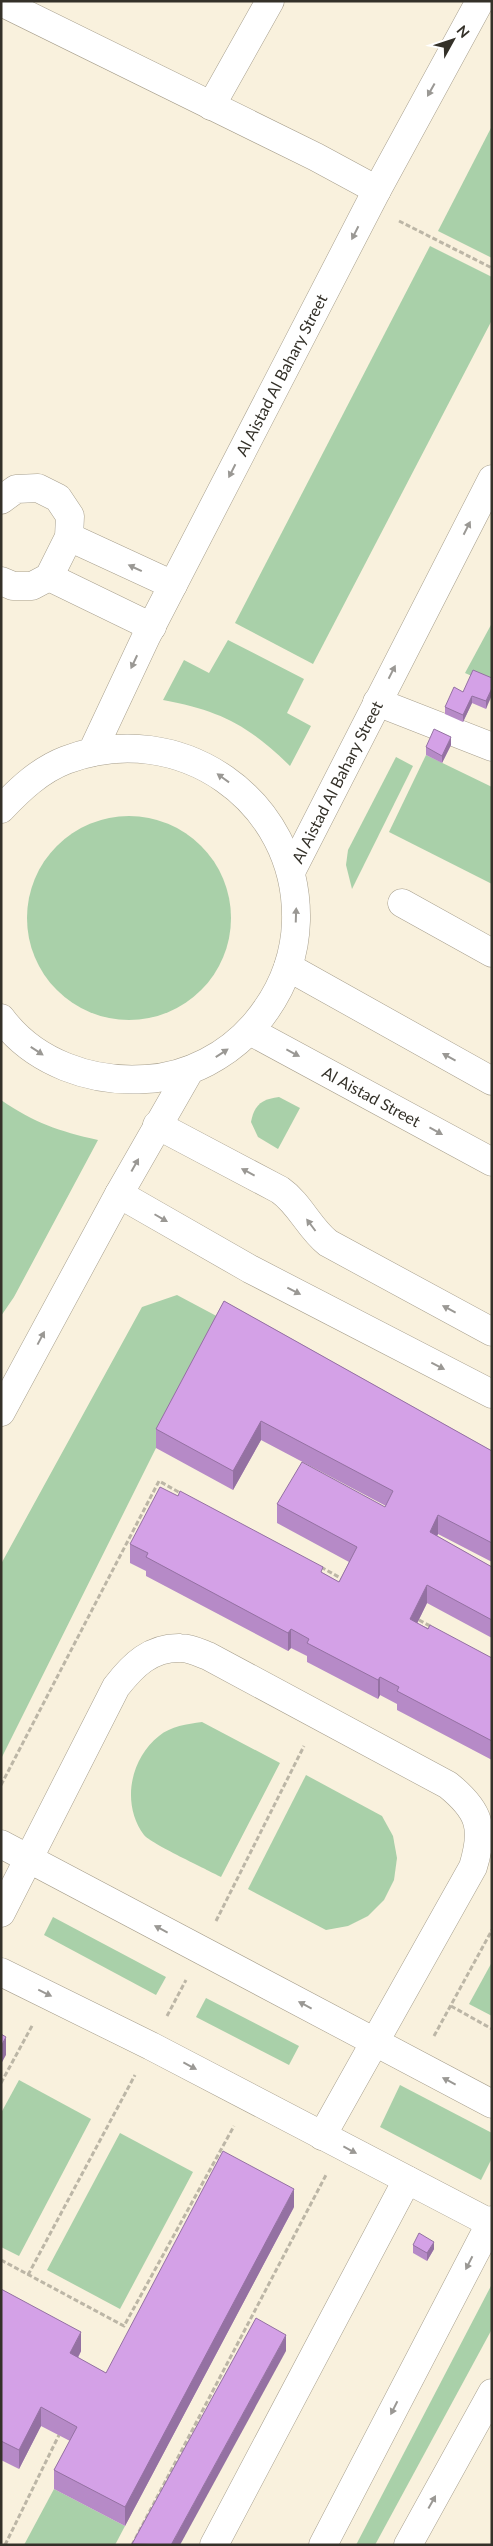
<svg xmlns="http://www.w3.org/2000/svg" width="493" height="2546" viewBox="0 0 493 2546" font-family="Lato,sans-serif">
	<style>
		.green { fill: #a9d0a9 }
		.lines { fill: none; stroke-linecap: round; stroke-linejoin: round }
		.minor-casing { stroke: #a79f8d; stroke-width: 29 }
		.path { stroke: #bcb6a6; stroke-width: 3; stroke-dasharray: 5 2.5; stroke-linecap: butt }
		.minor { stroke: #fff; stroke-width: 28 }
		.wall { fill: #b68ac7 }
		.shaded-wall { fill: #9471a2 }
		.building { fill: #d4a1e7; stroke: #9471a2 }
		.oneway { fill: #9a9894 }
		.labels { text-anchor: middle; stroke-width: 4; stroke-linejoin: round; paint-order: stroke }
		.street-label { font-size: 16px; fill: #343129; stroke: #fff }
	</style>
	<rect width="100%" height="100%" fill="#f9f1dd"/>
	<!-- green -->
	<g class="green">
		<polygon points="492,126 492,258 438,231"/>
		<polygon points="430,246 492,277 492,320 313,664 235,623"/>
		<polygon points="492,623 492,685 465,673"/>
		<path d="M228 640 304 679 287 713 311 726 290 766C248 725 221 711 163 700L184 660 209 673Z"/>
		<polygon points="426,755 492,787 492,884 389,832"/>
		<polygon points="396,757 413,766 352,889 346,865 348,850"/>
		<circle cx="129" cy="918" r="102"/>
		<path d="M279 1097 300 1108 278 1149 258 1137 251 1122C254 1105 262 1099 279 1097Z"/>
		<path d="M1 1100C35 1123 58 1131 98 1140L14 1297 1 1316Z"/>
		<polygon points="177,1295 224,1320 156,1448 1,1759 1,1564 142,1307"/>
		<path d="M202 1722 280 1763 221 1877C208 1870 150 1843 144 1835 121 1804 130 1759 159 1736 171 1726 187 1724 202 1722Z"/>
		<polygon points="306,1775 382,1816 393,1836 397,1858 394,1880 384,1900 368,1916 348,1926 326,1930 248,1889"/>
		<polygon points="53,1917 166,1977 156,1995 44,1935"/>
		<polygon points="492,1962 492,2016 469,2004"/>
		<polygon points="206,1998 299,2046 289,2065 196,2017"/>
		<polygon points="19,2080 91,2119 19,2256 1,2247 1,2113"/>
		<polygon points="400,2085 492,2133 492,2158 481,2180 380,2127"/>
		<polygon points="120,2133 193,2172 120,2309 47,2270"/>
		<polygon points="492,2284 492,2329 375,2545 356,2545"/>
		<polygon points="54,2489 125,2526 115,2545 24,2545"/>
	</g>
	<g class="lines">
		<!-- minor casing -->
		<g class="minor-casing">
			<g id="minor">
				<polyline points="1,2 316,157 377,190"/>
				<polyline points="211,106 270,1"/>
				<polyline points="1,500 16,489 38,488 58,498 70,516 69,537 49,577 32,586 13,586 1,581"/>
				<polyline points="69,537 173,585"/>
				<polyline points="49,577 152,627"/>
				<polyline points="377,702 492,747"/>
				<path id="s1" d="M92 752 146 637 377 190 480 1"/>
				<path d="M1 809C20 789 40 770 66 760 179 717 299 800 296 921 295 959 280 994 256 1023 229 1055 188 1077 146 1079 92 1083 34 1063 1 1018"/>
				<path id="s2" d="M291 872 492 479"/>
				<polyline points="402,903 492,953"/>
				<polyline points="288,967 492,1081"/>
				<path id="s3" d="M250 1031 492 1162"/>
				<path d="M157 1125 280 1190C300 1204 309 1228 328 1243L492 1332"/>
				<polyline points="119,1194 250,1269 492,1394"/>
				<polyline points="1,1412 119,1194 190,1070"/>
				<polyline points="1,1844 492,2104"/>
				<path d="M1 1913 116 1687C133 1665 151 1647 181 1648 190 1648 200 1653 208 1656L448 1785C480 1811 485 1828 473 1867L322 2136"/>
				<polyline points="1,1972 151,2046 492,2224"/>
				<polyline points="214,2545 407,2180"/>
				<polyline points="323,2545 492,2220"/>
				<polyline points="408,2545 492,2393"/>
			</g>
		</g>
		<!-- path -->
		<g class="path">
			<polyline points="399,221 492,268"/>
			<polyline points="321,1567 344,1580"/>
			<polyline points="419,1620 432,1627"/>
			<polyline points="1,1785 159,1481 182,1494"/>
			<polyline points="216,1921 304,1746"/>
			<polyline points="451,2006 492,2029"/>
			<polyline points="167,2016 186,1980"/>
			<polyline points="434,2036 492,1930"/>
			<polyline points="1,2083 33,2024"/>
			<polyline points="1,2260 124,2326 234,2126"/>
			<polyline points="28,2275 135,2075"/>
			<polyline points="5,2545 59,2435"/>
			<polyline points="132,2545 326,2175"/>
		</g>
		<!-- minor -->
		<use href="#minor" class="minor"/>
	</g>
	<!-- wall -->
	<g class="wall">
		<polygon points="492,678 486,709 472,703 463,722 445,714 445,707 463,692"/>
		<polygon points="451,745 442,763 426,755 426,747"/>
		<polygon points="224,1301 492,1451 492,1562 438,1534 437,1536 492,1567 492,1638 427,1603 417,1623 492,1658 492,1760 397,1710 397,1704 380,1695 378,1699 307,1662 307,1656 291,1648 288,1651 146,1576 146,1571 130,1563 130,1544 323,1573 339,1582 349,1562 277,1523 277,1504 385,1507 386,1506 261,1440 233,1490 156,1448 156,1429"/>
		<polygon points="294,2207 125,2526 54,2489 54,2470 70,2441 41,2426 19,2469 1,2460 1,2289 81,2351 78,2358 106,2373"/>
		<polygon points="413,2245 434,2249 427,2261 413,2253"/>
	</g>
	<!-- shaded-wall -->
	<g class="shaded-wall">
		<polygon points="492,688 492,695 486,709 486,701"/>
		<polygon points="472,696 472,703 463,722 463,715"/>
		<polygon points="451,737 451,745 442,763 442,756"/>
		<polygon points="261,1421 261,1440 233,1490 233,1471"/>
		<polygon points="438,1515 438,1534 430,1551 430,1532"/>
		<polygon points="427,1585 427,1603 410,1638 410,1619"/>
		<polygon points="291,1629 291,1648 288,1651 288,1633"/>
		<polygon points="380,1677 380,1695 378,1699 378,1680"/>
		<polygon points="6,2037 6,2055 1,2064 1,2046"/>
		<polygon points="294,2189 294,2207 125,2526 125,2507"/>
		<polygon points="434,2242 434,2249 427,2261 427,2253"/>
		<polygon points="81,2332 81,2351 70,2372 70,2353"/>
		<polygon points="286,2335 286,2351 180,2545 171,2545"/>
		<polygon points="41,2407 41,2426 19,2469 19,2450"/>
	</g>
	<!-- building -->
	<g class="building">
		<polygon points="473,670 492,678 492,688 486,701 472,696 463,715 445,707 454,687 463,692"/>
		<polygon points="434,729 451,737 442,756 426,747"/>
		<polygon points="224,1301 492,1451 492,1543 438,1515 430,1532 492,1567 492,1620 427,1585 410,1619 428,1629 430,1625 492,1658 492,1741 397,1691 399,1687 380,1677 378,1680 307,1643 309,1639 291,1629 288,1633 146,1557 148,1553 130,1544 160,1487 178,1496 180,1491 323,1567 321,1572 339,1582 357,1547 277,1504 302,1462 385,1507 393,1491 261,1421 233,1471 156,1429"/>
		<polygon points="1,2034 6,2037 1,2046"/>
		<polygon points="223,2151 294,2189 125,2507 54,2470 77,2427 41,2407 19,2450 1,2441 1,2289 81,2332 70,2353 106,2373"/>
		<polygon points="419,2233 434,2242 427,2253 413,2245"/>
		<polygon points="256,2318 286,2335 171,2545 132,2544"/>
	</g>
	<!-- one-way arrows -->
	<defs><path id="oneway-solid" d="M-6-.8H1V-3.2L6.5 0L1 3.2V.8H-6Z" transform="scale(1.25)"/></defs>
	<g class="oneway">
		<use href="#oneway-solid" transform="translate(431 90) rotate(119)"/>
		<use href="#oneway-solid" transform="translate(355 233) rotate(117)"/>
		<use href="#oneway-solid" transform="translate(232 471) rotate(117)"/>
		<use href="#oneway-solid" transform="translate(467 528) rotate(-63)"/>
		<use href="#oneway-solid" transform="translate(135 568) rotate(-155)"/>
		<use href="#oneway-solid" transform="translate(134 662) rotate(115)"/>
		<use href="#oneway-solid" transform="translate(392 672) rotate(-63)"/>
		<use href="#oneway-solid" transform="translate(223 778) rotate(-144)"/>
		<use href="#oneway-solid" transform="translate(296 915) rotate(-88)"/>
		<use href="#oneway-solid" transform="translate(37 1051) rotate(33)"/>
		<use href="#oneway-solid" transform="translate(222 1053) rotate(-33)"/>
		<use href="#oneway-solid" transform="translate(293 1053) rotate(28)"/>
		<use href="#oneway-solid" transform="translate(449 1057) rotate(-151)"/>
		<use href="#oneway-solid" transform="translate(436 1131) rotate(29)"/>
		<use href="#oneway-solid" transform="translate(135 1165) rotate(-61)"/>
		<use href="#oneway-solid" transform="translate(248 1172) rotate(-152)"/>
		<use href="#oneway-solid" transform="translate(161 1218) rotate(30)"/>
		<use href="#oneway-solid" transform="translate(311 1225) rotate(-127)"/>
		<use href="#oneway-solid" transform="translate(294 1291) rotate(27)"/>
		<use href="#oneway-solid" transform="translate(449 1309) rotate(-152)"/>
		<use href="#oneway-solid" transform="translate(41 1338) rotate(-62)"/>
		<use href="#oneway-solid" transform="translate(438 1366) rotate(27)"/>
		<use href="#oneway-solid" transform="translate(161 1929) rotate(-152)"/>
		<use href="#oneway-solid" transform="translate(45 1993) rotate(26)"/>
		<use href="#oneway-solid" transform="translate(305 2005) rotate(-152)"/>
		<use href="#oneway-solid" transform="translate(190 2066) rotate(28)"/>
		<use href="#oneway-solid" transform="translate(449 2081) rotate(-152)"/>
		<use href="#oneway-solid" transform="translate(350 2150) rotate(28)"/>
		<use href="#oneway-solid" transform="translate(469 2263) rotate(117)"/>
		<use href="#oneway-solid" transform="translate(394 2408) rotate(117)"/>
		<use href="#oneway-solid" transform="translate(432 2502) rotate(-61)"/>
	</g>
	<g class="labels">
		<!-- street labels -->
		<g class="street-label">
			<text dy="6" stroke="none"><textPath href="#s1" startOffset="422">Al Aistad Al Bahary Street</textPath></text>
			<text dy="6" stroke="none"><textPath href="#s2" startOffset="101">Al Aistad Al Bahary Street</textPath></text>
			<text dy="6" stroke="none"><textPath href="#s3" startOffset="138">Al Aistad Street</textPath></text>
		</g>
	</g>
	<!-- border -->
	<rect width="493" height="2546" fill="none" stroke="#343129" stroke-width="5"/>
	<!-- north arrow -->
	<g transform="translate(453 40) rotate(50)" stroke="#ffffff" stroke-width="4" paint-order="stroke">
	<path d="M0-4L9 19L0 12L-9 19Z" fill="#343129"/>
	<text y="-8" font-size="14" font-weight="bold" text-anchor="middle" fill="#343129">N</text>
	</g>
</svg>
